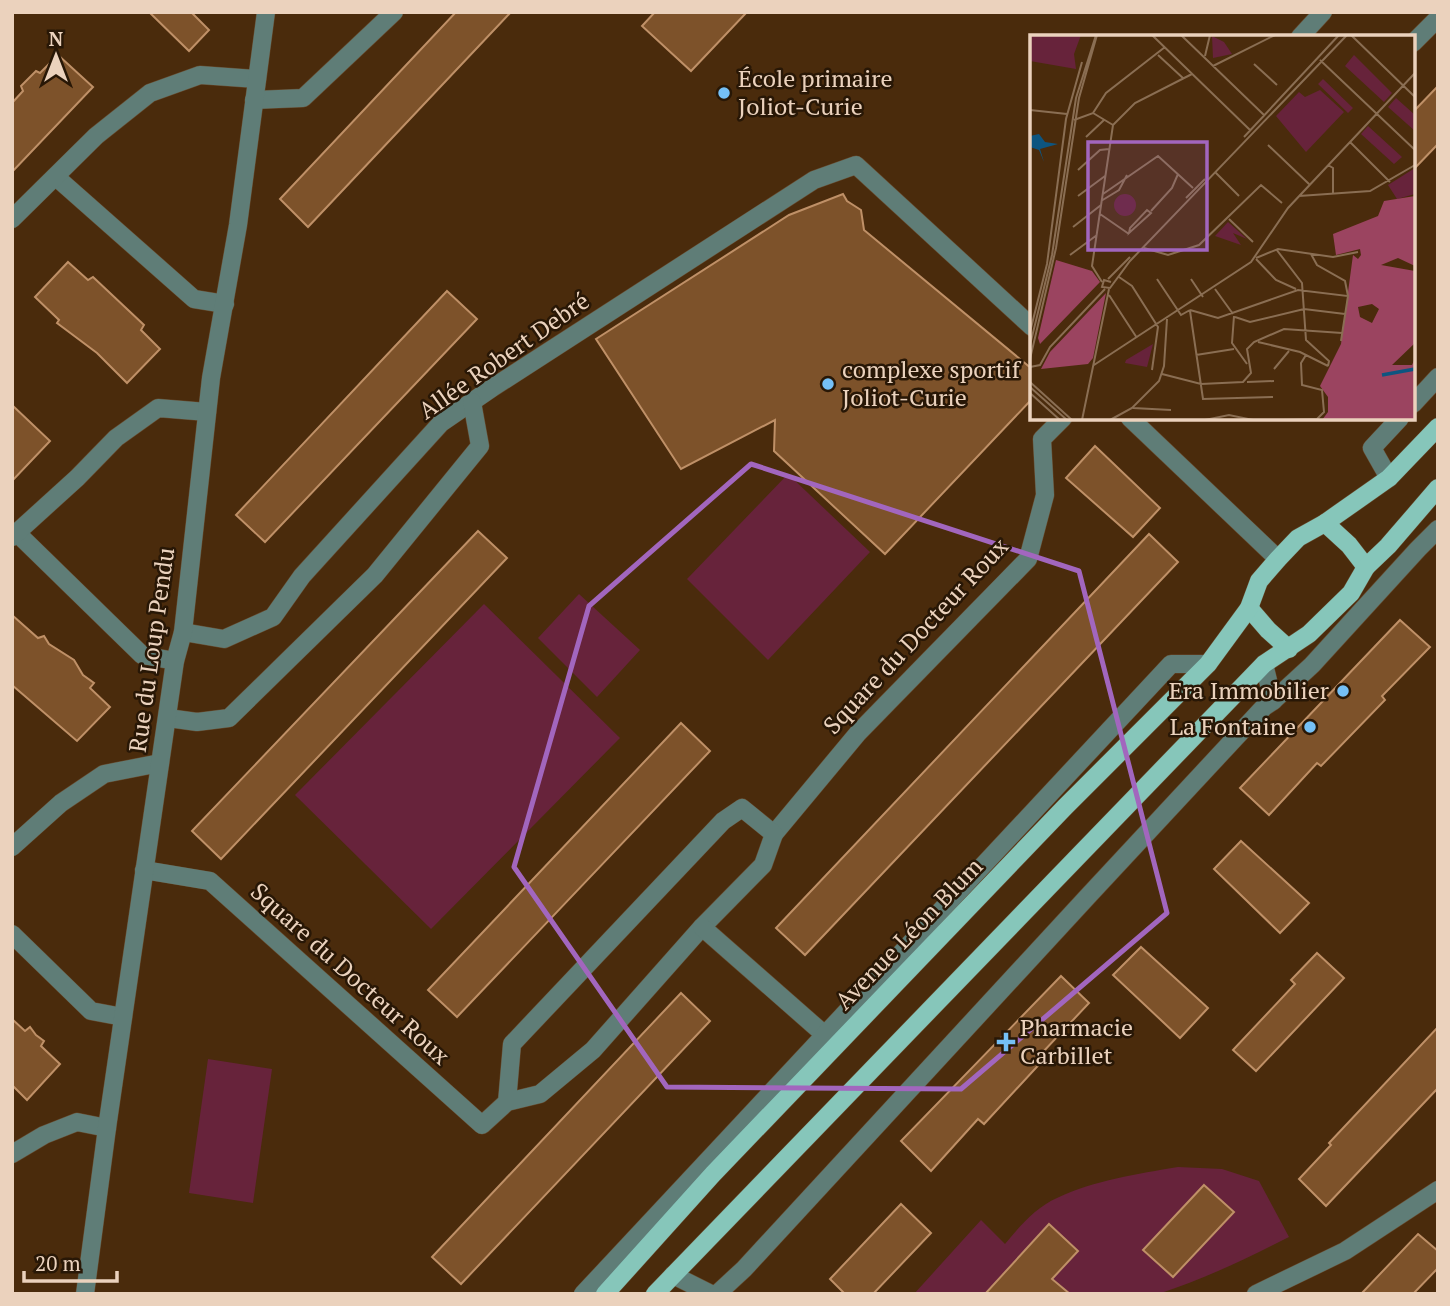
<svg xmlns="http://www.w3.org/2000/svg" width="1450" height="1306" viewBox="0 0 1450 1306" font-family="'PT Serif',serif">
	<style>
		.green { fill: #67233b }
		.building { fill: #7d522a; stroke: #bf9067; stroke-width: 2 }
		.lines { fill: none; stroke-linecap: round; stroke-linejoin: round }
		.minor-casing { stroke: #67492c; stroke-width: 19 }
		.major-casing { stroke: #67492c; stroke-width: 19 }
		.minor { stroke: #5f7d77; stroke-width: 18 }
		.major { stroke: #86c6ba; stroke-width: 18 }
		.marked { fill: none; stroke: #a266be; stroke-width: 5; stroke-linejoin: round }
		.poi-dot { fill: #75c0f6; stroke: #281706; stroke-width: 2.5 }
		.labels { text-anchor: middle; stroke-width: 5; stroke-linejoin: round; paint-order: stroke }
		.poi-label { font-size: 24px; fill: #ebd2bd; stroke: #281706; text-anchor: start }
		.street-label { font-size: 24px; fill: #ebd2bd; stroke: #281706 }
		.inset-river { fill: none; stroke: #0d5580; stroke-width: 3.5 }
		.inset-road { fill: none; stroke: #8a6e53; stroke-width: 2 }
		.view { fill: #a266be; fill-opacity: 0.15; stroke: #a266be; stroke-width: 3.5 }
		.inset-edge { fill: none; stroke: #ebd2bd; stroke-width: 3.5 }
	</style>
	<rect width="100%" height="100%" fill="#4a2b0c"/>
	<!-- green -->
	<g class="green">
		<polygon points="788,474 870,552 768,660 687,579"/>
		<polygon points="579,594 640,650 597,697 538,638"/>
		<polygon points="484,604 620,738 431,929 295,795"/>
		<polygon points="208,1059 272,1069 253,1203 189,1193"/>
		<path d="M1178 1167 1222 1169 1259 1181 1289 1237C1246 1259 1204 1279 1158 1294H914L981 1220 1005 1244C1019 1227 1036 1207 1057 1198 1095 1180 1137 1174 1178 1167Z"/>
	</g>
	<!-- building -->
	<g class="building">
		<polygon points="149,12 191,12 209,30 189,51"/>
		<polygon points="456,12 511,12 308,227 280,199"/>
		<polygon points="655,12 747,12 691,71 642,26"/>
		<polygon points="58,55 93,87 12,172 12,103 23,91 21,86 36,71 40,73"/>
		<polygon points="1438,86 1438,144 1413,170 1413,112"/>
		<polygon points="843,194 847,201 861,210 864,230 1032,369 1032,399 885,554 774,451 775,420 681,469 596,339 789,215"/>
		<polygon points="68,262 88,280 93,277 144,325 141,330 160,349 127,383 97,353 57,323 59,320 35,297"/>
		<polygon points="447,291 477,319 265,542 236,515"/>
		<polygon points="12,405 50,441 12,481"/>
		<polygon points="1095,446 1160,508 1133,537 1066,478"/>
		<polygon points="478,531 507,558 221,859 192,831"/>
		<polygon points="1149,534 1178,562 805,955 776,928"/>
		<polygon points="12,615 38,638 44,636 49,644 74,660 83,675 94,683 90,688 110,707 77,741 12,685"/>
		<polygon points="1400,620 1430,647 1382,696 1385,700 1321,766 1317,763 1269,815 1240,788"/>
		<polygon points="681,723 710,751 457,1017 428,990"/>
		<polygon points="1241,841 1309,903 1280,933 1214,869"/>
		<polygon points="1141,947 1208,1008 1180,1038 1113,975"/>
		<polygon points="1317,953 1344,978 1256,1071 1233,1050 1295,984 1291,980"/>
		<polygon points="1061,976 1089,1003 1042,1053 1046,1057 984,1124 978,1119 931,1171 901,1141"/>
		<polygon points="681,993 710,1021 461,1284 432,1257"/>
		<polygon points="12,1019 25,1031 30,1027 36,1035 44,1041 41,1046 60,1064 27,1100 12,1085"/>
		<polygon points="1438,1027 1438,1088 1326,1206 1299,1179 1331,1145 1329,1143"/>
		<polygon points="1204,1185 1234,1212 1173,1277 1143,1250"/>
		<polygon points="901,1204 931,1233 873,1294 845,1294 830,1279"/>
		<polygon points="1049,1224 1078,1251 1052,1279 1070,1294 985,1294"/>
		<polygon points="1418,1234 1438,1251 1438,1268 1413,1294 1361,1294"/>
	</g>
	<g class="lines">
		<!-- minor casing -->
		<g class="minor-casing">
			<g id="minor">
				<polyline points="1300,37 1323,12"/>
				<polyline points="1413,43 1438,18"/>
				<polyline points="254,100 303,98 394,12"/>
				<polyline points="56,177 194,299 225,304"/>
				<polyline points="12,219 96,136 150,93 200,75 257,79"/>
				<polyline points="1413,404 1438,377"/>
				<polyline points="1130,418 1278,559"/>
				<polyline points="1389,478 1372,448 1400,418"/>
				<polyline points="17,533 142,655 175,661"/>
				<polyline points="12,537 77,478 116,438 158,408 207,412"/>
				<polyline points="183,632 224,639 273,617 302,576 441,423 492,388 814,180 856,165 1032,327"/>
				<polyline points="1273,701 1312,665 1418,549 1438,529"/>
				<polyline points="168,718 197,722 229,718 375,575 480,446 472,402"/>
				<polyline points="774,834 858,733 1028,559 1045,495 1042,439 1063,418"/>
				<polyline points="12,847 61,803 104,774 160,763"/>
				<polyline points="144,870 210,881 482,1125 507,1102 540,1094 593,1050 702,927 763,865 774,834 742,808 723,821 512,1044 507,1102"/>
				<polyline points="702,927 834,1043"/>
				<polyline points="12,934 91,1011 123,1017"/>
				<polyline points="12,1154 44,1135 77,1122 107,1128"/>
				<polyline points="673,1275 711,1294"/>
				<polyline points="85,1294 107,1128 175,661 183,632 211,378 238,225 266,12"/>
				<polyline points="583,1294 1171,664 1208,664"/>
				<polyline points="717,1294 744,1269 1090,894 1264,707 1273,701 1264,664"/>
				<polyline points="1256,1294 1345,1251 1438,1190"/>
			</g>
		</g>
		<!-- major casing -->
		<g class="major-casing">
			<g id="major">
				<polyline points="1325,523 1349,545 1366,567"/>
				<polyline points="1249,608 1268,630 1289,649"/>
				<polyline points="605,1294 713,1174 1065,807 1208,664 1249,608 1259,581 1278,559 1298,538 1325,523 1389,478 1438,427"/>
				<polyline points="655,1294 1264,664 1309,634 1351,593 1366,567 1388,546 1438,488"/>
			</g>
		</g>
		<!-- minor -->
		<use href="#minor" class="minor"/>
		<!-- major -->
		<use href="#major" class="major"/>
	</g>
	<!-- marked area -->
	<path class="marked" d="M751 464 1079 571 1167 913 961 1089 667 1087 514 867 589 606Z"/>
	<!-- markers -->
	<g class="poi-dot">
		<circle cx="724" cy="93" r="7"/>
		<circle cx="828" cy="384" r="7"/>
		<circle cx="1343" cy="691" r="7"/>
		<circle cx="1310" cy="727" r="7"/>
		<path d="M1002.5 1031.5h7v7h7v7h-7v7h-7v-7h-7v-7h7z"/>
	</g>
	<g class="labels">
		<!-- poi labels -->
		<g class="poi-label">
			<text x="738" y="87">École primaire<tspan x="738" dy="28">Joliot-Curie</tspan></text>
			<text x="842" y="378">complexe sportif<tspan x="842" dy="28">Joliot-Curie</tspan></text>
			<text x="1329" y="699" text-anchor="end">Era Immobilier</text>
			<text x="1296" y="735" text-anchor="end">La Fontaine</text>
			<text x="1020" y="1036">Pharmacie<tspan x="1020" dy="28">Carbillet</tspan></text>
		</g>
		<!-- street labels -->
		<g class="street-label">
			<text transform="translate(504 356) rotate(-35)" y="8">Allée Robert Debré</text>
			<text transform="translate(916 636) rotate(-47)" y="8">Square du Docteur Roux</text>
			<text transform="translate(152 650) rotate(-82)" y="8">Rue du Loup Pendu</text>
			<text transform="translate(909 934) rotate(-46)" y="8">Avenue Léon Blum</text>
			<text transform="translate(350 974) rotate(42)" y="8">Square du Docteur Roux</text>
		</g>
	</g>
	<!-- overview -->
	<g transform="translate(1030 35)">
		<rect width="385" height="385" fill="#4a2b0c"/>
		<path d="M0 0H51L44 19 46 34 0 26ZM182 1 194 7 202 19 183 23ZM324 20 362 58 354 67 315 31ZM293 44 323 73 318 78 288 49ZM290 55 314 77 276 117 246 81 269 57 275 62ZM366 63 385 80V96L358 72ZM338 91 372 122 364 129 331 99ZM385 133V159L367 164 358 150ZM84 170a11 11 0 1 1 22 0a11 11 0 1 1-22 0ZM198 187 217 204 203 198 211 210 185 201ZM123 309 117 332 95 328 96 325Z" fill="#67233b"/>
		<path d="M385 161V231L368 223 351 230 385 236V308L362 330H382L385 323V385H292L298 377V362L290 351 311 309 323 220 328 224 331 220 330 214 306 220 303 199 348 181 354 166ZM342 269 349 274 342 288 330 282 328 272ZM26 225 62 236 70 247 10 309 8 303ZM76 258 63 323 58 329 11 334 20 317Z" fill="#9b4460" fill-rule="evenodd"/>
		<path d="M9 99 15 107 28 109 10 114 14 127 9 115 0 112V101Z" fill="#0d5580"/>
		<path class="inset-river" d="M352 340 385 334"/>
		<path class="inset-road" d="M122 0 220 95M151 0 234 80M321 0 385 62M128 20 154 44M175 21 180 0M290 25 385 115M224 29 247 50M183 31 245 0M0 75 37 79M63 78 76 58 135 12M44 85 63 78 83 90M56 102 74 85M214 102 309 0M320 107 360 147M238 110 279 149M298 130 303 133V159M48 135 70 115 79 114M185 137 209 161M73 159 128 121 163 153M48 161 75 141M269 161 340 156 385 130M156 163 175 144M71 166 89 155 97 140M117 175 121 178 99 198 100 193ZM121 176 142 153 148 139M70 179 99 199M199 184 223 207M43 192 71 170M114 213 138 220 169 210 231 150 252 168M246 214 272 248 276 305 299 326 298 331M281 219 287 230 315 246 318 261M40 220 67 200M226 223 248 214 303 222 328 217M226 224 246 245 266 254M89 242 102 251 128 292 122 335M78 244 100 222M127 244 151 280 160 275M161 244 173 262M72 247 62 231 83 90 105 68 162 39M81 247 74 245 72 252 80 253 100 226 317 0M185 254 203 279M79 260 107 303M160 275 188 283 268 255 318 261 311 306M160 276 173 364 243 362M204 281 202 308 217 329M205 282 220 287 274 274 315 279M0 297 17 229 36 84 52 27M228 307 270 317 298 331M0 310 22 220 46 63 66 0M166 320 204 314M0 324 26 213 49 63 67 0M64 330 221 227 258 173 385 38M0 332 10 330 20 312 75 254M244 334 259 316M132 339 171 349 213 347 221 338 217 314 224 307 254 294 312 298M0 347 42 385M217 347 244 346M0 352 37 385M0 358 30 385M103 373 141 375M52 385 79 254M80 385 102 373 129 346 134 331 137 284M175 385 199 380 223 385M253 385 287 384 294 377 292 355 272 350 271 328 276 320"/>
		<path class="view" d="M58 107H177V215H58Z"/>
		<rect width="385" height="385" class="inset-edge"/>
	</g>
	<!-- border -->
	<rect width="1450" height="1306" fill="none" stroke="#ebd2bd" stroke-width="28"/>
	<!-- north arrow -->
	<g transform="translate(56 56)" stroke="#281706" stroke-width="5" paint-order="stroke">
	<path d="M0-5L12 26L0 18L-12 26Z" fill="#ebd2bd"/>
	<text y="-10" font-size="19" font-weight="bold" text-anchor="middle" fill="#ebd2bd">N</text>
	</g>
	<!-- scale -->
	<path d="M24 1271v10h93v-10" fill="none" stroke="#ebd2bd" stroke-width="3.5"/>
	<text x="35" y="1271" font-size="21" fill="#ebd2bd" stroke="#281706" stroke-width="5" paint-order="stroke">20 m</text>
</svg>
